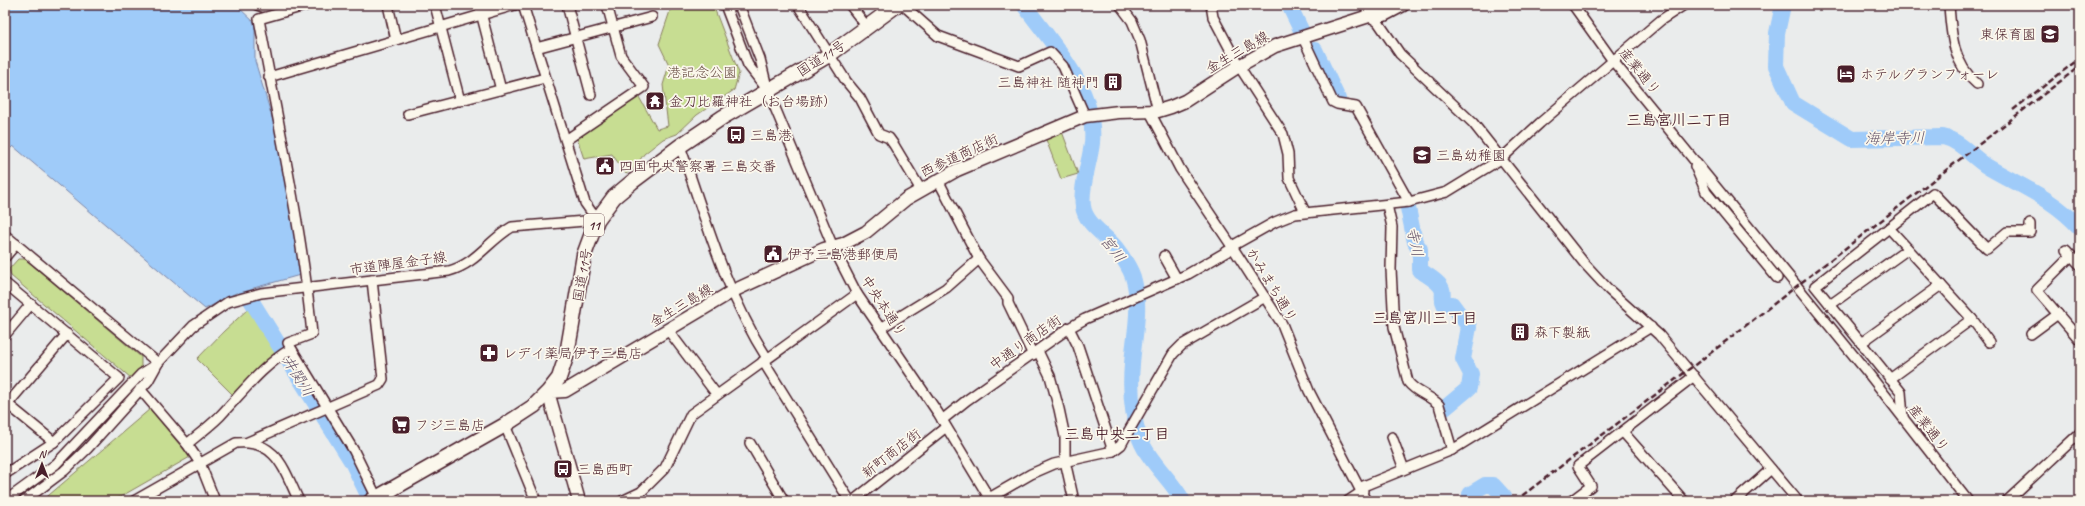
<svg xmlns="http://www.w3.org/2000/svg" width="2085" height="506" viewBox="0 0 2085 506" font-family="Caveat,'Klee One',sans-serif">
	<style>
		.green { fill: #c7dd92; stroke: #887e5e }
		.water { fill: #9fcbf9; stroke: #7d86a7 }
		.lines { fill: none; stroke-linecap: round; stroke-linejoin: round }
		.river { stroke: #9fcbf9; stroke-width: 16 }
		.minor-casing { stroke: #4a1f2b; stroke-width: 12 }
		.major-casing { stroke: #4a1f2b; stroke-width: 15 }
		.highway-casing { stroke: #4a1f2b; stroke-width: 17 }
		.minor { stroke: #fbf7ec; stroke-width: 9 }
		.major { stroke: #fbf7ec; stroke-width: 12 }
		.highway { stroke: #fbf7ec; stroke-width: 14 }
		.rail { stroke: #4a1f2b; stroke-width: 2.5; stroke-dasharray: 6 3; stroke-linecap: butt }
		.labels { text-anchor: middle; stroke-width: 3.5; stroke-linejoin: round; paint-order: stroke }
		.shield { fill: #fbf7ec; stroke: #7f6065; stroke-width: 1 }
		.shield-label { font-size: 13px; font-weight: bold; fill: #4a1f2b }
		.poi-label { font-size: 14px; fill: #4a1f2b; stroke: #fbf7ec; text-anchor: start }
		.street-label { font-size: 14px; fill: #4a1f2b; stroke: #fbf7ec }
		.park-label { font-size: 14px; fill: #694e45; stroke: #fbf7ec }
		.neighbourhood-label { font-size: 15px; font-weight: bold; fill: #4a1f2b; stroke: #fbf7ec }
		.water-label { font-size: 15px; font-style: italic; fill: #645369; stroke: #fbf7ec }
	</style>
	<rect width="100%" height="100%" fill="#eaecec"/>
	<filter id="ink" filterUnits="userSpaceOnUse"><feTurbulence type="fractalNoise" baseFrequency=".025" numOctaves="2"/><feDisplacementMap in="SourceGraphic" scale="8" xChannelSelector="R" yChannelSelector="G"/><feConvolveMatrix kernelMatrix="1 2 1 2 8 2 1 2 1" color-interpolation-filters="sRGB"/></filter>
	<g filter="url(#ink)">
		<!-- green -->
		<g class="green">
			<polygon points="672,5 713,5 739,73 734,90 697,115 677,134 663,139 644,154 635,167 626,174 612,154 584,159 577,138 639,97 657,129 668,126 663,85 669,65 659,44"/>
			<polygon points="1061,129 1078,174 1061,179 1045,137"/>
			<polygon points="18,259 25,259 141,357 141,367 131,378 11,276 9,269"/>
			<polygon points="248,309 277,353 253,373 233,395 197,359 224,331"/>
			<polygon points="150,409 190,457 113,501 42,501"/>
		</g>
		<!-- water -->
		<polygon class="water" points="5,5 236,5 255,23 255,61 275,127 295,231 300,275 236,293 205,309 13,146 5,154"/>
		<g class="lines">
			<!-- river -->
			<g class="river">
				<path d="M1024 5C1053 45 1097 90 1092 143 1090 162 1080 188 1083 206 1085 224 1106 235 1116 248 1122 256 1130 268 1133 277 1142 307 1134 334 1132 364 1130 388 1132 416 1140 439 1149 462 1171 479 1183 501"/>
				<polyline points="1289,5 1303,34"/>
				<path d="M1783 5 1777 33 1776 66 1793 103 1852 139 1943 137C1961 141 1972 157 1988 167 2022 187 2053 198 2080 228"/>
				<polyline points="1315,50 1338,99"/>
				<path d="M1408 208 1415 242 1420 249V270C1426 275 1439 281 1442 289 1444 294 1441 299 1444 304H1452L1469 327 1463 359 1471 374 1469 388 1445 408"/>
				<polyline points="234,273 352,462 371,501"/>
				<polyline points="1470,494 1485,485 1493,485 1504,497 1502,501"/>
			</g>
			<!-- minor casing -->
			<g class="minor-casing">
				<g id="minor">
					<polyline points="257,5 263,7 271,5"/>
					<path d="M308 5 259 19C278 124 302 228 312 334L288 343 354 451 377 498"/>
					<polyline points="388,5 396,40"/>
					<polyline points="435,5 460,101"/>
					<polyline points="479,5 501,90"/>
					<polyline points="523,5 585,203 597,220"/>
					<polyline points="567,5 591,95"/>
					<polyline points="725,5 748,65 766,88"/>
					<polyline points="739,5 760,59 768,91 833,247 857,294 938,413 991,501"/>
					<polyline points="798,5 846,81 860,98 879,134 889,138 894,145 921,190"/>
					<polyline points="850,5 867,27"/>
					<polyline points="903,5 938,36 1019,66 1050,52 1063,66 1085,116"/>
					<polyline points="1120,5 1132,21 1140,40 1158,111"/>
					<polyline points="1211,5 1213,17 1239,66 1283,134 1288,154 1289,178 1305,212"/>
					<polyline points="1365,5 1369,16 1378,22 1400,54 1473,123 1584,263 1609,290 1659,335 1798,501"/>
					<polyline points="1573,5 1613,61 1868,373 1968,501"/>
					<path d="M1949 5C1951 34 1953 64 1977 84"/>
					<polyline points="1303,38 1333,102 1337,104 1356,107 1409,202"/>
					<polyline points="536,48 652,17"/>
					<polyline points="269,77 515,5"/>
					<polyline points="1150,112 1180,169 1233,248 1282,324 1309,391 1366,501"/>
					<polyline points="408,114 545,78"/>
					<polyline points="566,140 644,87 621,56 607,5"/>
					<path d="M680 146C705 217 726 294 767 358"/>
					<polyline points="1695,166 1706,192 1777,278"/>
					<polyline points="938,180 979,259"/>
					<path d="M1387 205 1392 227 1391 269 1394 327 1408 382C1416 393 1430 395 1439 405L1452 450"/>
					<polyline points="1889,228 1815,286 1901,392 1903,417"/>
					<polyline points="5,235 158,363"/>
					<polyline points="1232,246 1275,222 1295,214 1409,202 1447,192 1501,159 1540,123 1661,20 1684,5"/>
					<polyline points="2066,250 2080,265"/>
					<polyline points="1164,256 1177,279"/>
					<polyline points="2071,256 2037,290 2080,340"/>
					<polyline points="5,257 16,244"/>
					<polyline points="5,283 119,378 54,442 5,402"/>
					<polyline points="1830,305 1908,249"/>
					<polyline points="881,328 946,288 979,259 1008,298 1008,303 1033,355"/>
					<polyline points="1069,328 1078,346 1113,451"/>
					<polyline points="668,330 717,395"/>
					<polyline points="2031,334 2058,314"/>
					<polyline points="5,335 31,304"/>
					<polyline points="1989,342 1972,319 1889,228 1933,193 1987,249 2007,232 2030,232 2030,224"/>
					<polyline points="1861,343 1941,285"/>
					<polyline points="1038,351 1050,376 1059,409 1065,437 1065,461 1074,501"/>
					<polyline points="763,361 850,501"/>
					<polyline points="1890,379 1972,319"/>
					<polyline points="140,389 187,444 200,463 215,501"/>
					<polyline points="5,407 67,334"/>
					<polyline points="942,420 967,400 1069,328 1085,319 1188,274 1233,248"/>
					<polyline points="505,425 536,501"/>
					<polyline points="1623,432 1684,501"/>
					<polyline points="1392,437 1404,469"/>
					<polyline points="248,442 379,385 383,379 372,280"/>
					<polyline points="750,443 784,501"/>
					<path d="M187 444C198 435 210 426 220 416 243 392 262 366 291 349"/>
					<polyline points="5,474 54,442"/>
					<polyline points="1361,487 1452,450 1651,327"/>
					<polyline points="5,501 56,464 141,374 157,364"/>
					<path d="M24 501 64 471 87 449 148 381 158 363 193 326 228 302 261 293 449 271C476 264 489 240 512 227L597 220"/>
					<path d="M134 501 236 443C277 439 284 470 299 501"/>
					<polyline points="622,501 641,492 665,468 691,414 857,294"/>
					<polyline points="853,501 946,427"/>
					<polyline points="984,501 1031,474 1054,464 1113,451 1121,445 1127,434 1173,354 1182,345 1265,297"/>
					<polyline points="1348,501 1363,491"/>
					<polyline points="1571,501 1591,486 1578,466 1694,376"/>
					<polyline points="1735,501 1771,469"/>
					<polyline points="2007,501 2080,433"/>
				</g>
			</g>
			<!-- major casing -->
			<g class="major-casing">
				<polyline id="major" points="579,501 548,392 565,391 733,291 824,249 843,244 866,232 906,199 957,170 1085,116 1119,112 1158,111 1171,107 1185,101 1239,66 1275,46 1369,16 1384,15 1403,5"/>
			</g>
			<!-- highway casing -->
			<g class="highway-casing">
				<polyline id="highway" points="371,501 505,425 534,406 548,392 559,378 567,354 584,255 597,220 614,197 632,182 680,146 723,117 829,55 897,5"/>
			</g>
			<!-- minor -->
			<use href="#minor" class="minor"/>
			<!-- major -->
			<use href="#major" class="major"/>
			<!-- highway -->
			<use href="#highway" class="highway"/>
			<!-- rail -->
			<g class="rail">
				<polyline points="2013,110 2080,58"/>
				<polyline points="1515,501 1717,348 2080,66"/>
			</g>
		</g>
	</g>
	<!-- icons -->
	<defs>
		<g id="school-square" transform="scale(1)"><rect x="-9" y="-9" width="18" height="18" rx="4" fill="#4a1f2b" stroke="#fbf7ec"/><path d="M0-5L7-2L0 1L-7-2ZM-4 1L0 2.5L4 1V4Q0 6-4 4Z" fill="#fff"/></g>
		<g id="hotel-square" transform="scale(1)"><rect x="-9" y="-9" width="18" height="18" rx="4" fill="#4a1f2b" stroke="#fbf7ec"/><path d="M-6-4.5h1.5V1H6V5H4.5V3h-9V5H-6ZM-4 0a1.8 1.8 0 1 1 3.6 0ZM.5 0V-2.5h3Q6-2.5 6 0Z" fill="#fff"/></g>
		<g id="building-square" transform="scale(1)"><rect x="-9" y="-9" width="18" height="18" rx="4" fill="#4a1f2b" stroke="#fbf7ec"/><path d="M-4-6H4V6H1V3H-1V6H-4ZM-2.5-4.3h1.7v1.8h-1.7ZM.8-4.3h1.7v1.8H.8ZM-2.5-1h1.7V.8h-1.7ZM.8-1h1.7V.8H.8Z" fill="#fff"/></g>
		<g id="temple-square" transform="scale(1)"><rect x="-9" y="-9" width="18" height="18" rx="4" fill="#4a1f2b" stroke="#fbf7ec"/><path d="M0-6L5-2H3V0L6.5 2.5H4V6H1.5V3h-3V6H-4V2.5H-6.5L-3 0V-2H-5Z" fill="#fff"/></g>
		<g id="bus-square" transform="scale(1)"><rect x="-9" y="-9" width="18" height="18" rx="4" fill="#4a1f2b" stroke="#fbf7ec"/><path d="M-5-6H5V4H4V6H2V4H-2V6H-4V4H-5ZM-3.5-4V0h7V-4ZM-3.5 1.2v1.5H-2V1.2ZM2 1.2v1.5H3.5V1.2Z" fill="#fff"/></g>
		<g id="civic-square" transform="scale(1)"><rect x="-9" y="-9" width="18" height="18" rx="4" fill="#4a1f2b" stroke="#fbf7ec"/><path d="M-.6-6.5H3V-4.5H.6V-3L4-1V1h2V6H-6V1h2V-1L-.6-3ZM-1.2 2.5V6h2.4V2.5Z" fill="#fff"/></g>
		<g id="pharmacy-square" transform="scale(1)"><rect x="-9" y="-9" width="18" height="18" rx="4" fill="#4a1f2b" stroke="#fbf7ec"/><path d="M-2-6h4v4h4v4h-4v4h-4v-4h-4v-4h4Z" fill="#fff"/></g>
		<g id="supermarket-square" transform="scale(1)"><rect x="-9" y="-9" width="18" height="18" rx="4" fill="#4a1f2b" stroke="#fbf7ec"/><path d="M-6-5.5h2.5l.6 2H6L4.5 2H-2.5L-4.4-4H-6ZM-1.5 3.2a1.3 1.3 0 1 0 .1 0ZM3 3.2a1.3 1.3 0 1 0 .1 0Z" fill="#fff"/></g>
	</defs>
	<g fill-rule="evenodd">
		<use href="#school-square" x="2050" y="34"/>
		<use href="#hotel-square" x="1846" y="74"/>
		<use href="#building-square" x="1113" y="82"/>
		<use href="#temple-square" x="655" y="101"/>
		<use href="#bus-square" x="736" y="135"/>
		<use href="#school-square" x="1422" y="155"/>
		<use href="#civic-square" x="605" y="166"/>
		<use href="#civic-square" x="773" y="254"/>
		<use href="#building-square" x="1520" y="332"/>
		<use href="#pharmacy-square" x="489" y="353"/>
		<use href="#supermarket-square" x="401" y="425"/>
		<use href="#bus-square" x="563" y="469"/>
	</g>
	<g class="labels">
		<!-- shield labels -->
		<rect class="shield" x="584" y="214" width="20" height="22" rx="3"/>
		<g class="shield-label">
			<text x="594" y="230">11</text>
		</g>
		<!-- poi labels -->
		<g class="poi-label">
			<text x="2036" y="39" text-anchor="end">東保育園</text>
			<text x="1860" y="79">ホテルグランフォーレ</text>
			<text x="1099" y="87" text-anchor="end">三島神社 随神門</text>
			<text x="669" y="106">金刀比羅神社（お台場跡）</text>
			<text x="750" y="140">三島港</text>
			<text x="1436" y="160">三島幼稚園</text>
			<text x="619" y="171">四国中央警察署 三島交番</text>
			<text x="787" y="259">伊予三島港郵便局</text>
			<text x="1534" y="337">森下製紙</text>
			<text x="503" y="358">レデイ薬局伊予三島店</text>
			<text x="415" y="430">フジ三島店</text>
			<text x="577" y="474">三島西町</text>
		</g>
		<!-- street labels -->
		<g class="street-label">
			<text transform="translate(1237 52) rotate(-30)" y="5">金生三島線</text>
			<text transform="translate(821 58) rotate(-33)" y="5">国道11号</text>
			<text transform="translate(1640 71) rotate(51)" y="5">産業通り</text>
			<text transform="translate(959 155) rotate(-25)" y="5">西参道商店街</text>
			<text transform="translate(398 263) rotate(-8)" y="5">市道陣屋金子線</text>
			<text transform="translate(582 275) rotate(-80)" y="5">国道11号</text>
			<text transform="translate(1272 285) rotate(59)" y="5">かみまち通り</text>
			<text transform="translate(681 305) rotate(-31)" y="5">金生三島線</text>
			<text transform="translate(884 306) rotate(57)" y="5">中央本通り</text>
			<text transform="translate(1025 342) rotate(-35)" y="5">中通り商店街</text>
			<text transform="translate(1929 428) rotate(52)" y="5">産業通り</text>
			<text transform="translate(891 453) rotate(-38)" y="5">新町商店街</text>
		</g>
		<!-- park labels -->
		<g class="park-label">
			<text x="702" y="77">港記念公園</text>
		</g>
		<!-- neighbourhood labels -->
		<g class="neighbourhood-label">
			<text x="1679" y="125">三島宮川二丁目</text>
			<text x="1425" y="323">三島宮川三丁目</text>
			<text x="1117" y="439">三島中央二丁目</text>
		</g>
		<!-- water labels -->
		<g class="water-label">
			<text transform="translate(1895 138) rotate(-1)" y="5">海岸寺川</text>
			<text transform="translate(1415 242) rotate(78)" y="5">寺川</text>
			<text transform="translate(1113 249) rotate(52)" y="5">宮川</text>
			<text transform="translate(298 376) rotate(58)" y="5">井関川</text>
		</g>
	</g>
	<!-- margin -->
	<rect width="2085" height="506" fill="none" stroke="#fbf7ec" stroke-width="20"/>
	<rect x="10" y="10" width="2065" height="486" fill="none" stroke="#4a1f2b" stroke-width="1.5" filter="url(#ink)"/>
	<!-- north arrow -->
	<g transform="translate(42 464)" stroke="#fbf7ec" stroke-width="3" paint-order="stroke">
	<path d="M0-3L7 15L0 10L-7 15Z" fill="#4a1f2b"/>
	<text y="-6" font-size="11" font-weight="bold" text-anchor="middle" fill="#4a1f2b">N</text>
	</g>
</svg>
